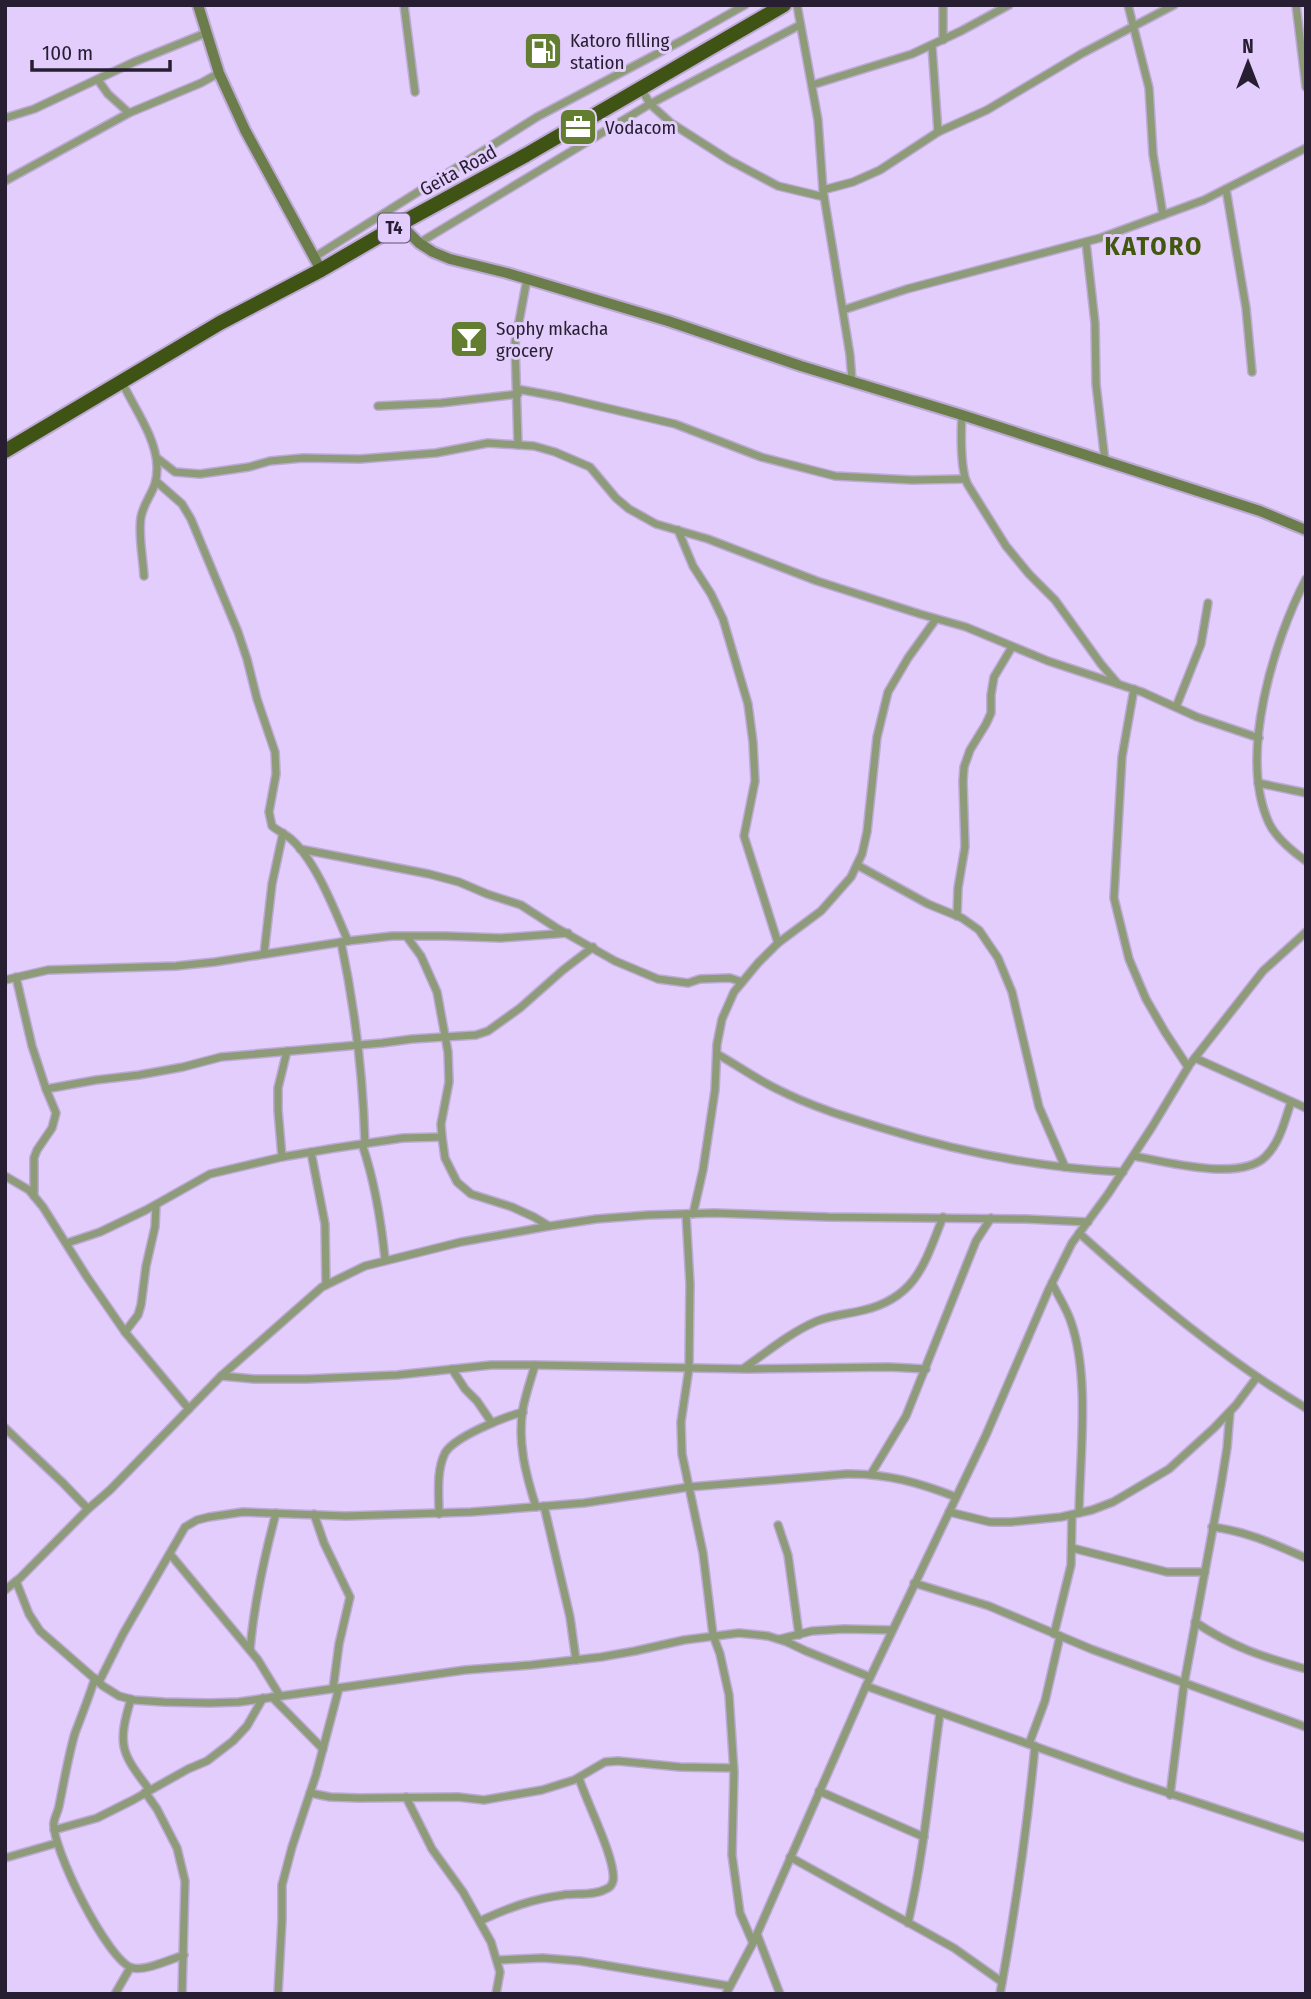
<svg xmlns="http://www.w3.org/2000/svg" width="1311" height="1999" viewBox="0 0 1311 1999" font-family="'Fira Sans Condensed',sans-serif">
	<style>
		.lines { fill: none; stroke-linecap: round; stroke-linejoin: round }
		.street-casing { stroke: #bdaad4; stroke-width: 10 }
		.secondary-casing { stroke: #bdaad4; stroke-width: 14 }
		.highway-casing { stroke: #bdaad4; stroke-width: 18 }
		.street { stroke: #8e9b79; stroke-width: 7 }
		.secondary { stroke: #6a7d4a; stroke-width: 10 }
		.highway { stroke: #3f5314; stroke-width: 14 }
		.labels { text-anchor: middle; stroke-width: 6; stroke-linejoin: round; paint-order: stroke }
		.shield { fill: #e3cdfd; stroke: #5f536e; stroke-width: 2 }
		.shield-label { font-size: 18px; font-weight: bold; fill: #271f31 }
		.poi-label { font-size: 19px; fill: #271f31; stroke: #e3cdfd; text-anchor: start }
		.street-label { font-size: 19px; fill: #271f31; stroke: #e3cdfd }
		.district-label { font-size: 26px; font-weight: bold; letter-spacing: 2px; fill: #42580e; stroke: #e3cdfd }
	</style>
	<rect width="100%" height="100%" fill="#e3cdfd"/>
	<g class="lines">
		<!-- street casing -->
		<g class="street-casing">
			<g id="street">
				<polyline points="404,5 415,92"/>
				<polyline points="797,5 818,120 823,190 850,355 852,381"/>
				<polyline points="943,5 943,40"/>
				<polyline points="1128,5 1149,88 1153,154 1163,215"/>
				<polyline points="1296,5 1306,87"/>
				<polyline points="932,46 938,132"/>
				<polyline points="98,80 108,94 129,113"/>
				<polyline points="812,85 912,54 961,31 1009,5"/>
				<polyline points="641,88 650,104 671,123 729,160 778,186 824,197"/>
				<polyline points="5,118 34,109 134,62 206,33"/>
				<polyline points="5,181 129,113 201,83 219,73"/>
				<polyline points="1226,189 1246,308 1252,372"/>
				<polyline points="823,190 853,182 880,170 938,132 987,110 1081,54 1174,5"/>
				<polyline points="1086,242 1095,323 1096,384 1105,461"/>
				<polyline points="419,243 650,104 800,25"/>
				<polyline points="313,258 537,117 683,40 745,5"/>
				<polyline points="843,310 907,289 1100,238 1204,200 1306,148"/>
				<path d="M122 382C134 408 156 437 157 466 158 491 145 497 141 517 138 534 143 558 144 576"/>
				<polyline points="517,389 560,397 675,424 761,457 835,476 912,480 964,479"/>
				<polyline points="378,406 441,403 518,394"/>
				<path d="M962 415C961 431 960 471 968 485L1006 546 1029 574 1055 600 1101 664 1118 684"/>
				<polyline points="518,445 515,343 527,279"/>
				<polyline points="157,458 175,472 200,474 249,467 270,461 303,458 360,459 436,453 488,443 534,446 555,452 590,467 616,498 629,509 656,524 708,539 817,581 920,614 966,627 1048,661 1142,692 1197,717 1259,738"/>
				<path d="M157 482 182 504 191 519 238 632 247 659 257 699 275 752 276 774 269 812 272 826C278 831 285 834 291 839 316 861 335 911 348 941"/>
				<polyline points="678,530 693,566 711,594 723,619 748,704 753,742 755,781 744,836 778,943"/>
				<path d="M1306 579C1274 640 1238 756 1269 823 1276 838 1292 851 1306 861"/>
				<polyline points="1134,689 1122,757 1114,898 1129,959 1146,999 1165,1032 1188,1067"/>
				<polyline points="1176,707 1201,644 1208,603"/>
				<polyline points="1258,783 1306,793"/>
				<polyline points="300,849 429,874 459,882 487,894 521,905 555,927 615,961 658,979 688,983 700,979 730,978 742,982"/>
				<polyline points="857,865 928,904 962,918 979,930 998,958 1012,992 1039,1107 1065,1167"/>
				<polyline points="957,916 958,888 965,847 963,781 964,767 970,750 986,724 991,713 991,695 994,677 1012,647"/>
				<polyline points="407,937 421,956 437,992 448,1052 449,1082 441,1124 442,1137 445,1158 457,1182 471,1194 512,1207 534,1217 549,1226"/>
				<path d="M341 942C355 1008 363 1076 365 1144"/>
				<polyline points="264,954 272,884 283,833"/>
				<polyline points="16,977 32,1046 46,1089 56,1113 52,1128 37,1150 34,1158 34,1196"/>
				<polyline points="5,980 48,970 176,966 215,962 348,941 392,936 445,936 501,938 568,933"/>
				<path d="M717 1054C737 1065 756 1079 777 1089 810 1106 846 1117 882 1128 959 1152 1041 1168 1123 1172"/>
				<polyline points="1195,1058 1306,1108"/>
				<polyline points="46,1089 96,1080 139,1075 183,1067 221,1057 382,1043 412,1039 476,1035 488,1031 520,1008 563,970 593,947"/>
				<path d="M362 1144C375 1182 381 1220 385 1259"/>
				<polyline points="311,1152 325,1224 326,1285"/>
				<path d="M1134 1156C1165 1162 1242 1182 1266 1156 1280 1142 1285 1120 1291 1102"/>
				<polyline points="282,1157 278,1110 278,1088 287,1051"/>
				<polyline points="5,1176 29,1190 43,1207 87,1277 125,1332 189,1409"/>
				<polyline points="686,1214 690,1284 689,1368 681,1422 682,1454 703,1553 713,1635 720,1654 729,1695 734,1772 732,1855 740,1913 753,1943"/>
				<polyline points="693,1214 703,1170 715,1090 717,1044 722,1019 734,992 758,963 778,943 821,911 851,877 862,854 867,832 877,737 888,692 908,658 936,619"/>
				<path d="M1079 1233C1150 1297 1224 1359 1306 1408"/>
				<polyline points="67,1243 100,1232 146,1210 210,1174 282,1157 335,1148 403,1138 442,1137"/>
				<path d="M1052 1283C1058 1296 1067 1309 1071 1322 1090 1376 1080 1456 1079 1513"/>
				<polyline points="125,1332 138,1315 141,1305 146,1266 155,1227 156,1205"/>
				<path d="M535 1365C531 1379 526 1393 523 1408 517 1442 526 1475 536 1507"/>
				<path d="M744 1368C767 1352 791 1332 817 1321 832 1315 849 1314 864 1310 917 1297 925 1262 943 1217"/>
				<polyline points="452,1369 465,1389 477,1401 492,1423"/>
				<polyline points="221,1376 254,1379 307,1379 397,1375 491,1365 535,1365 748,1369 889,1367 926,1369"/>
				<polyline points="5,1428 63,1483 88,1509"/>
				<polyline points="871,1474 906,1416 976,1241 991,1218"/>
				<polyline points="544,1506 570,1617 576,1660"/>
				<polyline points="949,1512 990,1522 1011,1522 1061,1517 1092,1510 1113,1502 1169,1469 1214,1428 1236,1405 1257,1377"/>
				<polyline points="314,1514 324,1543 350,1597 339,1644 333,1689"/>
				<path d="M439 1514C439 1495 436 1471 445 1453 454 1437 504 1417 523 1412"/>
				<polyline points="778,1525 788,1555 799,1635"/>
				<path d="M1212 1527C1246 1531 1274 1544 1306 1558"/>
				<polyline points="1072,1548 1167,1572 1205,1572"/>
				<polyline points="170,1554 258,1660 280,1696"/>
				<polyline points="16,1581 29,1614 40,1631 103,1686 119,1696 134,1700 164,1702 209,1703 239,1702 465,1670 531,1665 601,1657 635,1651 684,1640 739,1633 768,1636 787,1642 806,1651 870,1677"/>
				<polyline points="914,1583 989,1606 1091,1649 1306,1727"/>
				<polyline points="5,1590 20,1578 88,1509 110,1490 221,1376 322,1287 365,1266 461,1242 550,1226 596,1219 648,1215 714,1213 828,1217 1026,1219 1088,1222"/>
				<path d="M1195 1622C1232 1647 1263 1657 1306 1669"/>
				<polyline points="1054,1634 1071,1565 1072,1515"/>
				<polyline points="780,1639 812,1631 844,1629 892,1630"/>
				<path d="M250 1650C254 1603 264 1558 276 1513"/>
				<path d="M95 1678C89 1697 82 1715 75 1733 68 1757 64 1782 59 1806 58 1812 55 1816 54 1822 50 1845 109 1964 133 1968 146 1971 171 1959 184 1955"/>
				<path d="M99 1682 123 1634 185 1527 197 1520 209 1517 243 1512 346 1516 471 1512 584 1503 689 1487 846 1474C886 1473 920 1483 956 1497"/>
				<polyline points="866,1686 1132,1781 1306,1838"/>
				<polyline points="272,1697 323,1749"/>
				<path d="M131 1699C117 1745 121 1753 149 1789"/>
				<polyline points="1029,1744 1045,1701 1060,1636"/>
				<polyline points="819,1791 924,1837"/>
				<polyline points="145,1792 157,1809 177,1848 185,1881 182,1994"/>
				<polyline points="310,1793 330,1797 359,1798 458,1797 484,1800 542,1790 574,1780 605,1762 618,1761 680,1767 733,1768"/>
				<polyline points="1170,1795 1184,1684 1221,1485 1227,1448 1230,1412"/>
				<polyline points="406,1797 432,1849 463,1892 491,1942 500,1972 496,1994"/>
				<polyline points="54,1830 97,1818 133,1800 188,1769 207,1761 233,1741 247,1726 263,1698"/>
				<polyline points="790,1857 954,1948 1002,1982"/>
				<polyline points="5,1858 57,1843"/>
				<path d="M480 1921C508 1908 532 1899 563 1895 576 1893 594 1896 606 1889 609 1888 612 1885 613 1881 617 1861 586 1801 579 1778"/>
				<path d="M908 1923C924 1854 930 1783 940 1713"/>
				<polyline points="757,1934 780,1994"/>
				<polyline points="498,1960 543,1958 580,1961 729,1986"/>
				<polyline points="115,1994 130,1968"/>
				<polyline points="278,1994 282,1920 282,1885 292,1847 316,1775 339,1688"/>
				<polyline points="726,1994 753,1943 866,1686 986,1435 1049,1289 1072,1243 1108,1194 1152,1127 1190,1064 1263,971 1306,932"/>
				<path d="M1000 1994C1015 1912 1027 1829 1035 1746"/>
			</g>
		</g>
		<!-- secondary casing -->
		<g class="secondary-casing">
			<g id="secondary">
				<polyline points="198,5 219,73 245,130 321,270"/>
				<polyline points="400,224 419,243 433,252 450,259 507,273 668,321 801,366 962,415 1260,511 1306,530"/>
			</g>
		</g>
		<!-- highway casing -->
		<g class="highway-casing">
			<polyline id="highway" points="5,451 220,323 321,270 400,224 526,155 784,5"/>
		</g>
		<!-- street -->
		<use href="#street" class="street"/>
		<!-- secondary -->
		<use href="#secondary" class="secondary"/>
		<!-- highway -->
		<use href="#highway" class="highway"/>
	</g>
	<!-- icons -->
	<defs>
		<g id="fuel-square" transform="scale(2.0125)"><rect x="-9" y="-9" width="18" height="18" rx="4" fill="#637e31" stroke="#e3cdfd"/><path d="M-5.5-6h7V0h2V4h1.3V-2.5L3-4.5l.8-.8L6-3V5H2.5V1h-1V6h-7ZM-4.2-4.7v3.2H.2V-4.7Z" fill="#fff"/></g>
		<g id="office-square" transform="scale(2.0125)"><rect x="-9" y="-9" width="18" height="18" rx="4" fill="#637e31" stroke="#e3cdfd"/><path d="M-6-3h4V-5.5h4V-3h4V5H-6ZM-1-4.5V-3h2v-1.5ZM-6 0V1H6V0Z" fill="#fff"/></g>
		<g id="bar-square" transform="scale(2.0125)"><rect x="-9" y="-9" width="18" height="18" rx="4" fill="#637e31" stroke="#e3cdfd"/><path d="M-6-5H6L.8 .8V4.5H3.5V6h-7V4.5H-.8V.8Z" fill="#fff"/></g>
	</defs>
	<g fill-rule="evenodd">
		<use href="#fuel-square" x="543" y="51"/>
		<use href="#office-square" x="578" y="127"/>
		<use href="#bar-square" x="469" y="339"/>
	</g>
	<g class="labels">
		<!-- shield labels -->
		<rect class="shield" x="378" y="213.5" width="32" height="29" rx="5"/>
		<g class="shield-label">
			<text x="394" y="234">T4</text>
		</g>
		<!-- poi labels -->
		<g class="poi-label">
			<text x="570" y="47">Katoro filling<tspan x="570" dy="22">station</tspan></text>
			<text x="605" y="134">Vodacom</text>
			<text x="496" y="335">Sophy mkacha<tspan x="496" dy="22">grocery</tspan></text>
		</g>
		<!-- street labels -->
		<g class="street-label">
			<text transform="translate(458 170) rotate(-29)" y="7">Geita Road</text>
		</g>
		<!-- district labels -->
		<g class="district-label">
			<text x="1154" y="255">KATORO</text>
		</g>
	</g>
	<!-- border -->
	<rect width="1311" height="1999" fill="none" stroke="#271f31" stroke-width="14"/>
	<!-- north arrow -->
	<g transform="translate(1248 63)" stroke="#e3cdfd" stroke-width="5" paint-order="stroke">
	<path d="M0-5L12 26L0 18L-12 26Z" fill="#271f31"/>
	<text y="-10" font-size="19" font-weight="bold" text-anchor="middle" fill="#271f31">N</text>
	</g>
	<!-- scale -->
	<path d="M32 60v10h138v-10" fill="none" stroke="#271f31" stroke-width="3.5"/>
	<text x="42" y="60" font-size="21" fill="#271f31" stroke="#e3cdfd" stroke-width="5" paint-order="stroke">100 m</text>
</svg>
